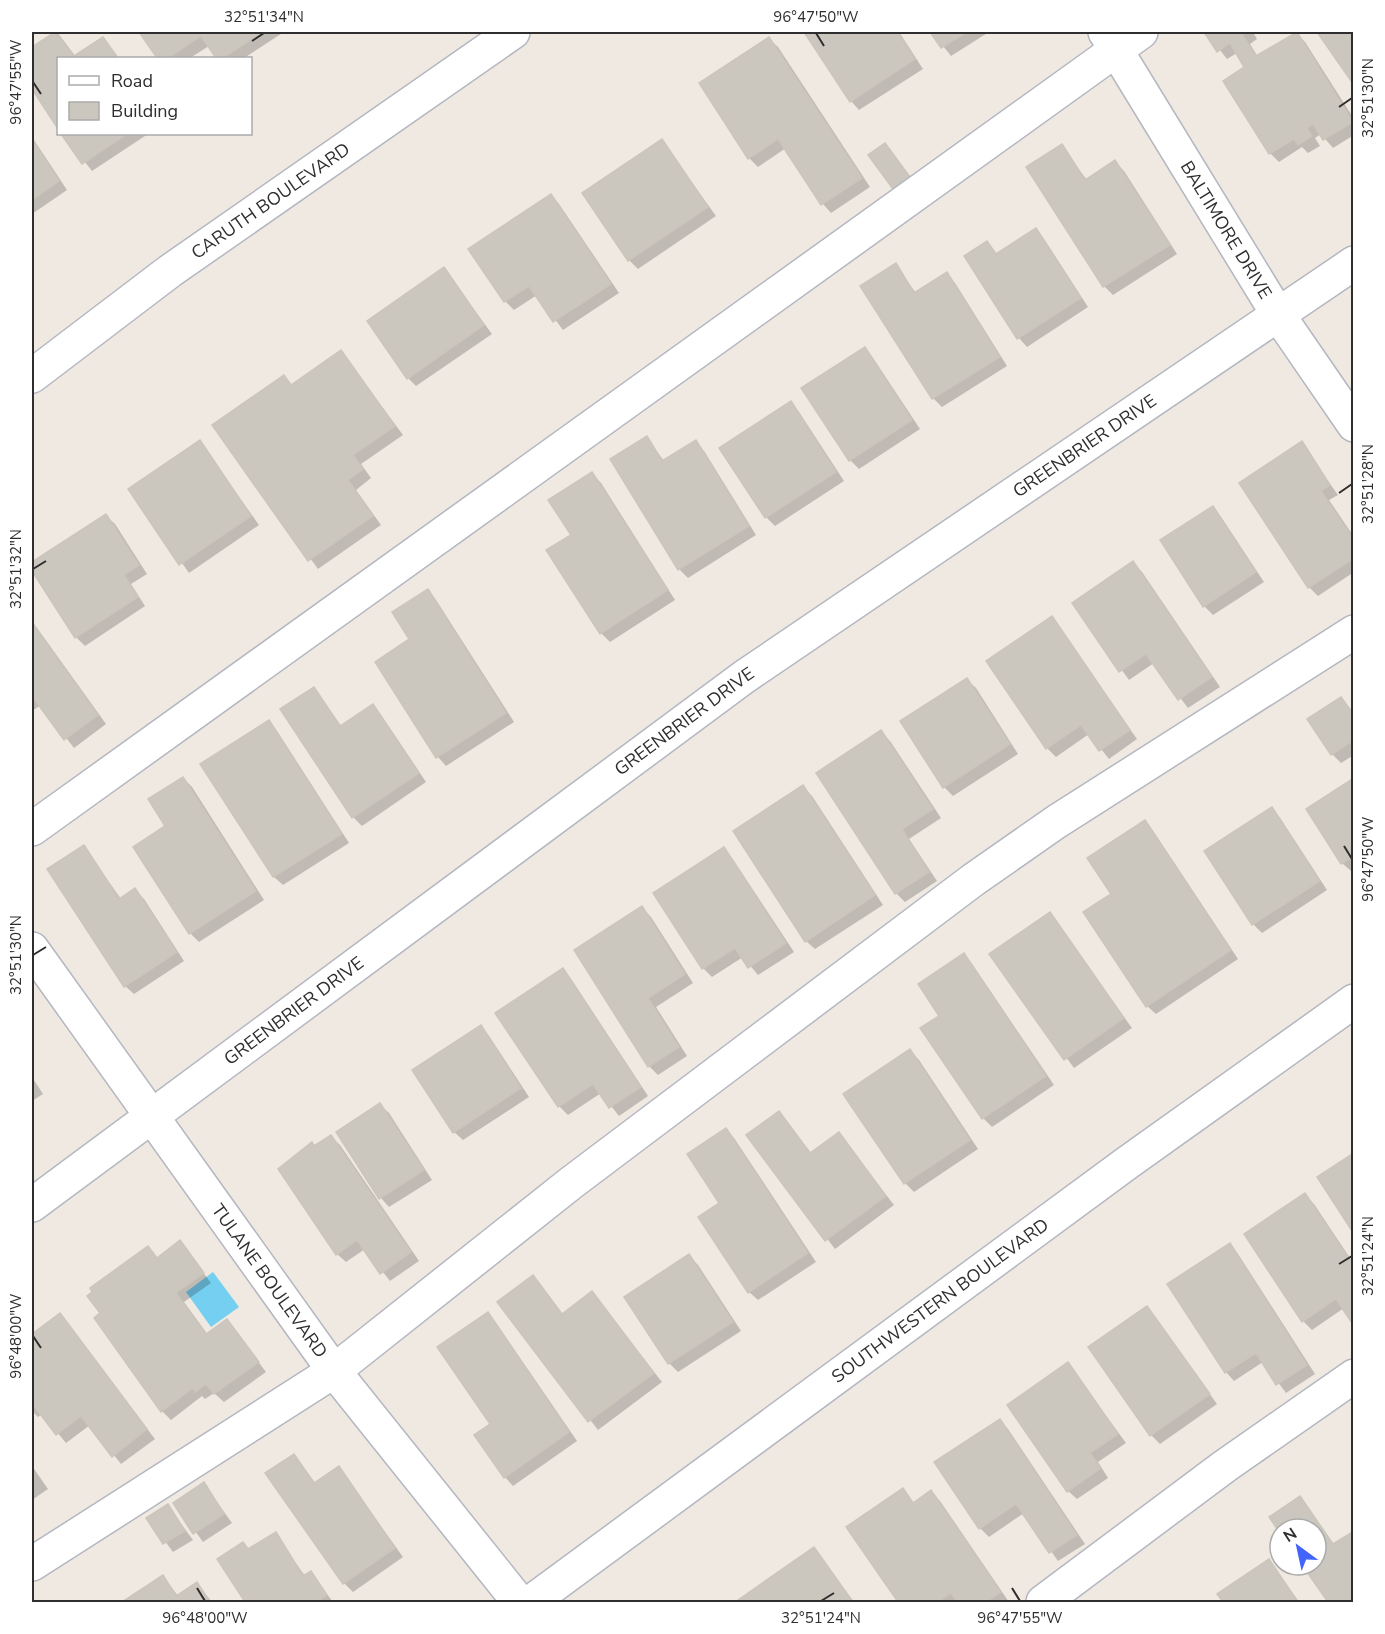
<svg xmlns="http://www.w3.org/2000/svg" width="1385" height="1634" viewBox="0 0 1385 1634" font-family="'Nunito Sans',sans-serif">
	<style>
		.water { fill: #75cff0 }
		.shadow { fill: #0003 }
		.building { fill: #cbc7bf; stroke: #cbc5ba; stroke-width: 1.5 }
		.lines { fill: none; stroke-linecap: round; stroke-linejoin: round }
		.minor-casing { stroke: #b4b7c1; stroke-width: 36 }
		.minor { stroke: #fff; stroke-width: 33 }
		.ticks { fill: none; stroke: #2e2e2e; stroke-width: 2 }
		.labels { text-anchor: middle; stroke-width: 5; stroke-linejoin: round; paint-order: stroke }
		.street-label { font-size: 18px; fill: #2e2e2e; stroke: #fff }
		.neatline { fill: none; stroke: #2e2e2e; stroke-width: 2 }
		.ticks-label { font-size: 15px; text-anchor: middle; fill: #2e2e2e }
	</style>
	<rect width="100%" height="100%" fill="#efe9e1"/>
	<!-- water -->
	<polygon class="water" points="213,1272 239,1307 211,1327 186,1292"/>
	<!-- shadow -->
	<g class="shadow">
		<polygon points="57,32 76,57 103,39 119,58 58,58 58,126 32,86 32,49"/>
		<polygon points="141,32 284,32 244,58 218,58 209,46 190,58 159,58"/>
		<polygon points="806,32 899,32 923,69 859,110 851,101"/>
		<polygon points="932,32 989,32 951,56"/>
		<polygon points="1206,32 1253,32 1257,39 1250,44 1258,57 1296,33 1305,42 1354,119 1354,135 1333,148 1321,134 1315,138 1320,146 1308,153 1302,147 1279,162 1270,153 1246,67 1237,53 1227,59"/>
		<polygon points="769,39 778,47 870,187 831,213 823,204 786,148 758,167 749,158"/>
		<polygon points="63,134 148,134 92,171"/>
		<polygon points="32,137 67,190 32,214"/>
		<polygon points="662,141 716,216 638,269 629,260"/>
		<polygon points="885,145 917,186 903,197 894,188"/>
		<polygon points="1061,146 1087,180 1115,162 1124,171 1177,254 1113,295 1104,286 1028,168"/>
		<polygon points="551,196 559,204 619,293 563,330 537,295 514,310 505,301"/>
		<polygon points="1036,230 1044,239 1088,307 1027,347 1019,338 987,243 998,255"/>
		<polygon points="895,265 916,293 946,274 955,283 1007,366 942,407 933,398 862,286"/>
		<polygon points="444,269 492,334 416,386 408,378"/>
		<polygon points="864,349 873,358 920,429 859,469 850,460"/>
		<polygon points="341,352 403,435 361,464 371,478 356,490 381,525 318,569 214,426 284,377 292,386"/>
		<polygon points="791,403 799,412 844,481 775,526 766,517"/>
		<polygon points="647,438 664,461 695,442 704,451 756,535 688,578 679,569"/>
		<polygon points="200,442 259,525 189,573 130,489"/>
		<polygon points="1301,443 1338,495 1329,500 1354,537 1354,572 1318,596 1309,587"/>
		<polygon points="592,474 601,483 675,600 610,642 601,633 573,535"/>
		<polygon points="1213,508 1221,517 1264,582 1213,615 1204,606"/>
		<polygon points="106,516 115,524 147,574 131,584 145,606 85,646 76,637 32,568 32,564"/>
		<polygon points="1133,563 1142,572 1220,687 1188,708 1154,663 1129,680 1074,603"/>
		<polygon points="428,591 436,600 514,722 446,766 438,757 411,640"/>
		<polygon points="1051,618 1137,739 1109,759 1089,734 1056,757 1047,748"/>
		<polygon points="32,621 106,724 74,748 41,705 32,711"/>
		<polygon points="967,680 976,688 1018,754 953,796 944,787"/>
		<polygon points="314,689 342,727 373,706 381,715 426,782 362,826 353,817"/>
		<polygon points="1341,699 1354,713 1354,755 1341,763 1332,754"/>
		<polygon points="269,722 277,731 349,843 283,885 274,877"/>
		<polygon points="881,732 890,741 941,818 909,839 937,881 905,902 896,893 818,773"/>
		<polygon points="183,778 192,787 264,900 199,942 190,933 167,827"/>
		<polygon points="1354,780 1354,870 1351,871 1342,863"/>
		<polygon points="803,787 812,796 883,905 815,949 806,941"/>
		<polygon points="1272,809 1280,818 1327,890 1262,933 1253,924"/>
		<polygon points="1145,822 1153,831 1238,959 1156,1014 1147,1006 1113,894"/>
		<polygon points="84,847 121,899 135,890 144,899 184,961 134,994 125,986"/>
		<polygon points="723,849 732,858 794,952 758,975 743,957 712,977 703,968 655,894"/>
		<polygon points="642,908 651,917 693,983 656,1007 687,1056 658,1075 649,1066"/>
		<polygon points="1049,914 1132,1028 1074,1068 991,954"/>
		<polygon points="964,955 972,964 1054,1085 992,1127 983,1118 941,1016"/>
		<polygon points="562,970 571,979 648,1096 619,1116 601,1093 568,1115 559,1106"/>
		<polygon points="480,1027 489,1036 529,1097 463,1140 454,1132"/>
		<polygon points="910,1051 919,1060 978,1149 914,1192 905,1183 846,1094"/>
		<polygon points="32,1077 43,1094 32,1101"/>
		<polygon points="380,1105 389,1113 432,1180 389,1207 381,1198 338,1132"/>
		<polygon points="779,1113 812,1154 839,1134 894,1205 835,1249 748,1135"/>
		<polygon points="726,1130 734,1138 816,1262 758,1300 749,1292 721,1203"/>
		<polygon points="331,1137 340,1145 419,1261 390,1281 365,1249 346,1262 337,1254 315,1147"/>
		<polygon points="1305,1195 1314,1204 1354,1264 1354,1323 1344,1308 1312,1330 1303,1321"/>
		<polygon points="180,1242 211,1283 184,1302 208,1335 227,1321 266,1372 224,1402 214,1393 205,1399 202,1396 171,1420 162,1411 103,1313 148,1248 158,1258"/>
		<polygon points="1229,1245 1238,1254 1315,1374 1286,1393 1263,1362 1234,1381 1226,1372"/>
		<polygon points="689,1256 698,1265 741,1331 678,1372 669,1363"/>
		<polygon points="533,1277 563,1315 592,1293 662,1382 598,1430 499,1302"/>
		<polygon points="1147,1307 1217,1404 1160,1444 1151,1435"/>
		<polygon points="487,1314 496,1323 577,1441 513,1486 505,1477 492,1424"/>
		<polygon points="59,1315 155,1439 121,1464 90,1425 66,1443 42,1414 38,1417 32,1411 32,1336"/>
		<polygon points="1068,1364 1126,1443 1098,1462 1108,1478 1077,1499 1068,1491"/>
		<polygon points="1000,1421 1008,1429 1085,1544 1058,1561 1024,1513 989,1537 980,1528"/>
		<polygon points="294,1455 316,1484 339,1468 403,1557 353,1592 344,1583"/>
		<polygon points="32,1466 48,1489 32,1500"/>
		<polygon points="204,1484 232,1523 203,1542 175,1503"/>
		<polygon points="902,1490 914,1504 931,1492 940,1501 1009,1602 899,1602 848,1528"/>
		<polygon points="1299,1498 1334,1545 1354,1533 1354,1602 1329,1602 1304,1565 1316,1565 1316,1529 1280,1530 1271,1518"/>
		<polygon points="168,1506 193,1540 173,1552 148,1518"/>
		<polygon points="275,1534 305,1576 311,1573 333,1602 247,1602 219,1559 243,1544 249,1550"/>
		<polygon points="814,1549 854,1602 742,1602 741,1601"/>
		<polygon points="1269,1561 1299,1602 1224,1602 1219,1594"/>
		<polygon points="163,1576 178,1596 197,1584 212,1602 124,1602"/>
	</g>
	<!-- building -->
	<g class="building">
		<polygon points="55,32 74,56 103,37 118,58 58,58 58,129 32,89 32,47"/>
		<polygon points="139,32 262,32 223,58 216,58 201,36 168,58 157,58"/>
		<polygon points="804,32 897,32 915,59 850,102"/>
		<polygon points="930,32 967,32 941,48"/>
		<polygon points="1204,32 1248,32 1242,34 1256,56 1297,32 1353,122 1323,140 1313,124 1307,128 1312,136 1298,145 1294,139 1269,154 1223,81 1244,67 1230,43 1217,52"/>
		<polygon points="1317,32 1354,32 1354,85"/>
		<polygon points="769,37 862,178 821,205 778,139 748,159 699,83"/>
		<polygon points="61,134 127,134 82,164"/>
		<polygon points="32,139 59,181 32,200"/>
		<polygon points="662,139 708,207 628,261 582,193"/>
		<polygon points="885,143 910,177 893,189 868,155"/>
		<polygon points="1062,144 1085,180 1115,160 1170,245 1103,287 1026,167"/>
		<polygon points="551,194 611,284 553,322 529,286 504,302 468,249"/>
		<polygon points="1036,228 1081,298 1017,339 964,256 987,241 996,254"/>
		<polygon points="896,263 914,293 947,272 1000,357 932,399 860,286"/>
		<polygon points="444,267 484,325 407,379 367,321"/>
		<polygon points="865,347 912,420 849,461 801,388"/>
		<polygon points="341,350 395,426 353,455 363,469 348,480 373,516 308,561 212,425 284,375 291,385"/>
		<polygon points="791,401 836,472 765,518 719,448"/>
		<polygon points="647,436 662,461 696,440 749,526 678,570 610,459"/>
		<polygon points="200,440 251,516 179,565 128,489"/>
		<polygon points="1302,441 1330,485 1321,491 1354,540 1354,558 1308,588 1239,483"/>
		<polygon points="592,472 668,590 600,634 546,550 571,535 548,500"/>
		<polygon points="1213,506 1256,572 1203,607 1160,540"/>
		<polygon points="106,514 139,565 124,575 138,597 75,638 32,571 32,562"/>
		<polygon points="1133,561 1212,677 1178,700 1146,654 1119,672 1072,603"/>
		<polygon points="428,589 506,713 436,758 375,662 409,639 392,612"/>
		<polygon points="1052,616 1130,730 1099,751 1081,725 1046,749 986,661"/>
		<polygon points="32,623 98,715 64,740 32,696"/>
		<polygon points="967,678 1010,744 943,788 900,721"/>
		<polygon points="314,687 340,726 373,704 419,773 352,818 280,709"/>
		<polygon points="1341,697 1354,715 1354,740 1331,755 1307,719"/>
		<polygon points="269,720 342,834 273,877 200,764"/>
		<polygon points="881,730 933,809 902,829 929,872 895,894 816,773"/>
		<polygon points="183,777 256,891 189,934 133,847 165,826 148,799"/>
		<polygon points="1354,778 1354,856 1341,864 1306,809"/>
		<polygon points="803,785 875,895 805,942 733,831"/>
		<polygon points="1272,807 1320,881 1252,925 1204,851"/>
		<polygon points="1145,820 1231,950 1146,1007 1083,912 1111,894 1087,858"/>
		<polygon points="84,845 119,899 135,888 177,952 124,987 47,869"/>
		<polygon points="724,847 786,943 748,968 735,948 702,969 653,893"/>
		<polygon points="642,906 685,974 648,998 679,1047 648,1067 574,950"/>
		<polygon points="1050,912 1124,1018 1064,1060 989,954"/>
		<polygon points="964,953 1046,1076 982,1119 920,1028 939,1016 918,984"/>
		<polygon points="563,968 641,1087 609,1108 593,1084 558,1107 495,1013"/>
		<polygon points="481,1025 521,1088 453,1133 412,1070"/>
		<polygon points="910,1049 970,1140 904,1184 843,1094"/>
		<polygon points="380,1103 424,1170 379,1199 336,1132"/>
		<polygon points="779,1111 810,1153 839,1132 886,1196 825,1241 746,1135"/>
		<polygon points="726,1128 808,1253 748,1293 698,1217 719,1203 687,1154"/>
		<polygon points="331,1135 411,1252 380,1274 357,1240 336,1255 278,1169 312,1142 314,1146"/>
		<polygon points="1354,1153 1354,1234 1317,1177"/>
		<polygon points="1305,1193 1354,1266 1354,1326 1336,1299 1302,1322 1244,1234"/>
		<polygon points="180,1240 204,1273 176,1293 206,1334 227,1319 259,1362 214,1394 206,1384 195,1392 193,1388 161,1412 94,1318 100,1313 87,1296 92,1292 90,1288 148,1246 157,1258"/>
		<polygon points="1230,1243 1307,1365 1276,1385 1256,1353 1225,1373 1167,1284"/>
		<polygon points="689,1254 733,1322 668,1364 624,1297"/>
		<polygon points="533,1275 562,1314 592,1291 654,1373 588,1422 497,1302"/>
		<polygon points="1147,1306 1210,1394 1150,1436 1088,1347"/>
		<polygon points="488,1312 569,1432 504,1478 474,1435 490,1424 437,1347"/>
		<polygon points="60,1313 147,1429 112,1457 81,1416 56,1435 34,1406 32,1407 32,1334"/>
		<polygon points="1068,1362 1118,1434 1090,1453 1101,1468 1067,1492 1007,1405"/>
		<polygon points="1000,1419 1077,1535 1049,1553 1016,1504 979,1529 934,1462"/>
		<polygon points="294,1454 314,1483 339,1466 395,1548 343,1584 265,1473"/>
		<polygon points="204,1482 224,1514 193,1534 173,1503"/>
		<polygon points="903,1488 913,1503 931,1490 1001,1592 986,1602 957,1602 951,1593 937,1602 898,1602 846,1527"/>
		<polygon points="1300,1496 1333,1544 1354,1531 1354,1602 1328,1602 1302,1565 1316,1565 1316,1529 1280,1529 1280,1533 1269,1517"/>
		<polygon points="168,1504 185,1531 163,1544 146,1518"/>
		<polygon points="276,1532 303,1576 311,1571 327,1595 316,1602 245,1602 217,1559 243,1542 248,1549"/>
		<polygon points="814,1547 853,1602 740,1602 738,1600"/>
		<polygon points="1269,1559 1298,1602 1223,1602 1217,1594"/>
		<polygon points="163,1575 176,1596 197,1582 210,1602 122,1602"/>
	</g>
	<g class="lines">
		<!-- minor casing -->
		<g class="minor-casing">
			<g id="minor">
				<path id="s1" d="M1105 32 1277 313 1354 425"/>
				<path id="s2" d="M32 376 170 271 513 32"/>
				<polyline points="32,829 1141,32"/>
				<path id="s3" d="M32 949 334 1371 519 1602"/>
				<path id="s4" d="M32 1205 744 677 1354 263"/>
				<polyline points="32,1564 334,1371 571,1183 973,880 1056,822 1354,632"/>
				<path id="s5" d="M531 1602 1127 1163 1354 1001"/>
				<polyline points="1043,1602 1225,1466 1354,1376"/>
			</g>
		</g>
		<!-- minor -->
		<use href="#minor" class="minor"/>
	</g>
	<!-- ticks -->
	<path class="ticks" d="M816 33 824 46M252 41 264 33M33 82 41 94M1339 107 1352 98M1339 493 1352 484M33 569 46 561M1344 846 1352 859M33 955 46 947M1339 1264 1352 1256M33 1336 41 1348M197 1588 205 1601M1012 1588 1020 1601M821 1601 834 1593"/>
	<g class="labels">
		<!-- street labels -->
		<g class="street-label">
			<text dy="6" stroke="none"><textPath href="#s2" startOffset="296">CARUTH BOULEVARD</textPath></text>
			<text dy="6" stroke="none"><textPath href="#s1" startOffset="232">BALTIMORE DRIVE</textPath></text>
			<text dy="6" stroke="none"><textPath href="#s4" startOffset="1298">GREENBRIER DRIVE</textPath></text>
			<text dy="6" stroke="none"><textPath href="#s4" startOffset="812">GREENBRIER DRIVE</textPath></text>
			<text dy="6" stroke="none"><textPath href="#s4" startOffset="326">GREENBRIER DRIVE</textPath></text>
			<text dy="6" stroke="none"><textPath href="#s3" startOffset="408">TULANE BOULEVARD</textPath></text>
			<text dy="6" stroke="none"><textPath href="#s5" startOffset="508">SOUTHWESTERN BOULEVARD</textPath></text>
		</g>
	</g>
	<!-- border -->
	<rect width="1385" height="1634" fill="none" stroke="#ffffff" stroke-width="66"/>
	<!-- legend -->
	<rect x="57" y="57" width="195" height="78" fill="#ffffff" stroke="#ababab" stroke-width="1.5"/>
	<rect x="69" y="76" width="30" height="9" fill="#ffffff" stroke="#ababab" stroke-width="1.5"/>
	<text x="111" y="87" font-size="18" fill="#2e2e2e">Road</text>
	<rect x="69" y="102" width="30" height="18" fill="#cbc7bf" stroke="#ababab" stroke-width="1.5"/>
	<text x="111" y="117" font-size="18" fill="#2e2e2e">Building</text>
	<!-- north arrow -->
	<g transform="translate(1298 1547) rotate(327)"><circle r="28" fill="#ffffff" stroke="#ababab" stroke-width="1.5"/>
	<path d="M0-4.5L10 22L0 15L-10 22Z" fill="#4264fb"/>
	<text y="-9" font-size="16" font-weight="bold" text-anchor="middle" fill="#2e2e2e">N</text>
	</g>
	<rect x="33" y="33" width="1319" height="1568" class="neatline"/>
	<g class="ticks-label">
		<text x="264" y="22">32°51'34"N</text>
		<text x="816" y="22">96°47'50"W</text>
		<text transform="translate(16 82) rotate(-90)" y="5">96°47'55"W</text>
		<text transform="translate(1368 98) rotate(-90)" y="5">32°51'30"N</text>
		<text transform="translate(1368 484) rotate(-90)" y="5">32°51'28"N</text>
		<text transform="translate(16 569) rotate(-90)" y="5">32°51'32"N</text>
		<text transform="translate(1368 859) rotate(-90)" y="5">96°47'50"W</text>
		<text transform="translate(16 955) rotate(-90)" y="5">32°51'30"N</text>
		<text transform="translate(1368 1256) rotate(-90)" y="5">32°51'24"N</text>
		<text transform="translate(16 1336) rotate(-90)" y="5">96°48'00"W</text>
		<text x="205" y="1623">96°48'00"W</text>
		<text x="821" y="1623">32°51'24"N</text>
		<text x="1020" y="1623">96°47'55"W</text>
	</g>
</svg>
